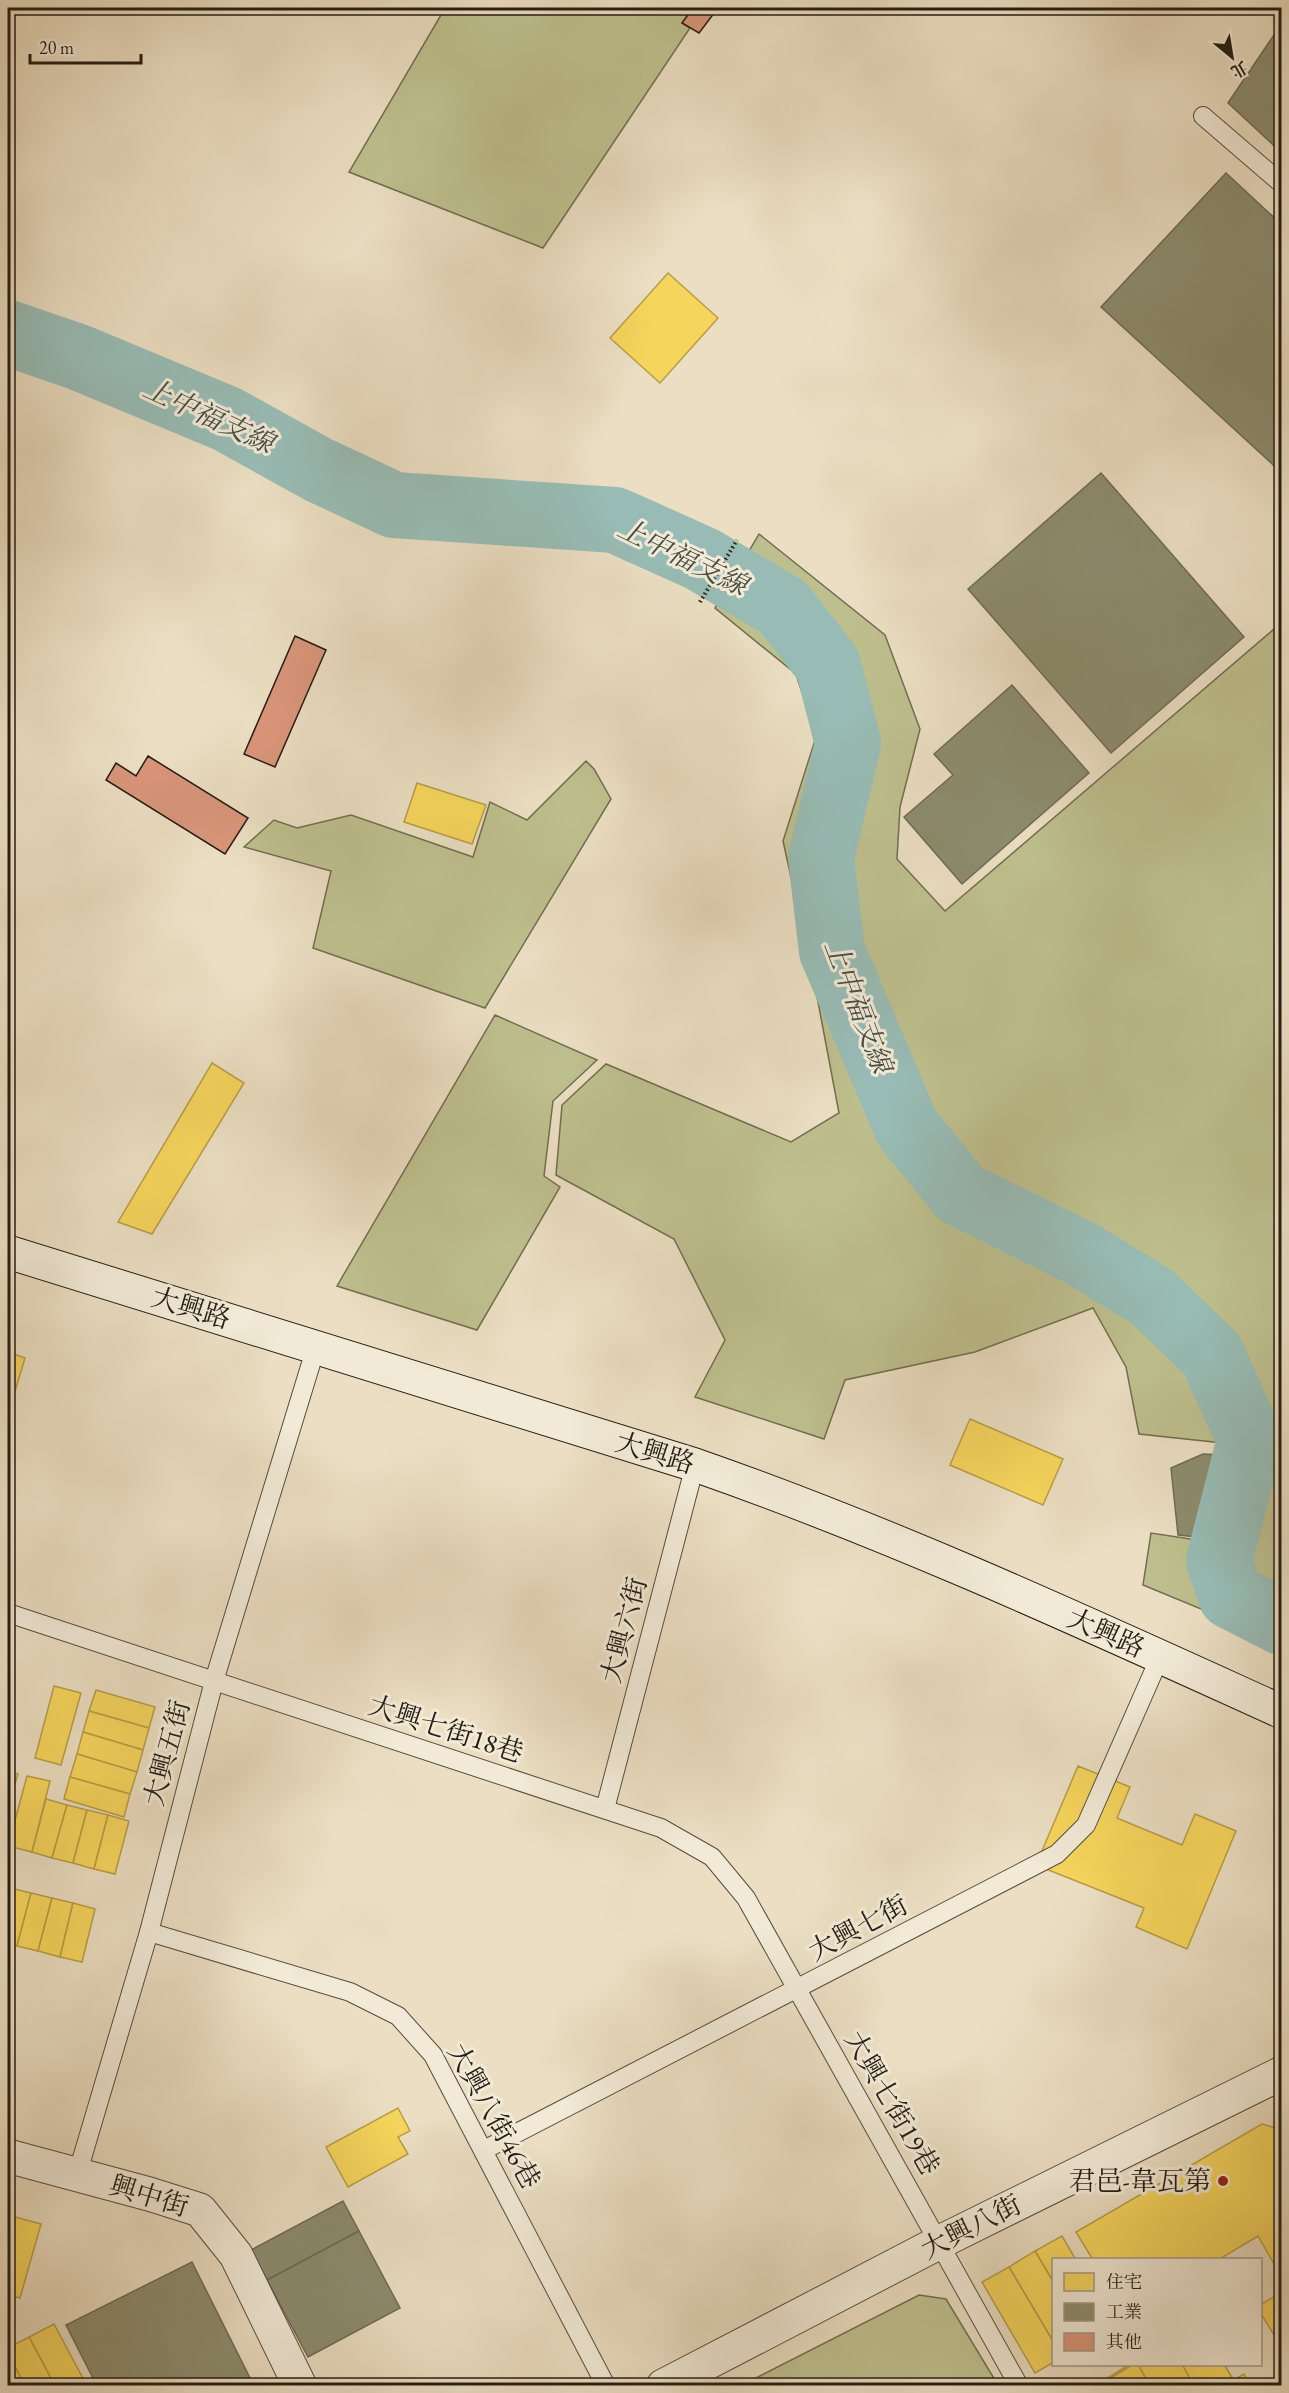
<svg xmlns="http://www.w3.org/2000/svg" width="1289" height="2393" viewBox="0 0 1289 2393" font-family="'EB Garamond','Noto Serif TC',serif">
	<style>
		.green { fill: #bebf8e; stroke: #716e50; stroke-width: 1.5 }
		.homes { fill: #f6d55c; stroke: #b79e46; stroke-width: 1.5 }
		.industry { fill: #8c8c6e; stroke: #6d6b53; stroke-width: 1.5 }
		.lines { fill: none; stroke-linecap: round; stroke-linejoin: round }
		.river { stroke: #98bcb5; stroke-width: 66 }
		.building { fill: #d9957a; stroke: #241d13; stroke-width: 1.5 }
		.lane-casing { stroke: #564d3f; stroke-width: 20 }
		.street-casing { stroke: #564d3f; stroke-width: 35 }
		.secondary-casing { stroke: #241d13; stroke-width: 35 }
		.path { stroke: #241d13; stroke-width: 4; stroke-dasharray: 1.5 3; stroke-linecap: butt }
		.lane { stroke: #f2ead7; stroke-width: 18 }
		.street { stroke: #f2ead7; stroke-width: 33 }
		.secondary { stroke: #f2ead7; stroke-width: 33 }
		.poi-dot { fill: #8f2418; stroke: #f2ead7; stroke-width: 2 }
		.labels { text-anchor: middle; stroke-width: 6; stroke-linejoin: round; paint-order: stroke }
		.street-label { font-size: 27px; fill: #241d13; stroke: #f2ead7 }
		.poi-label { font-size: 27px; fill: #241d13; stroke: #f2ead7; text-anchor: end }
		.water-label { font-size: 28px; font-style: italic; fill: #474d44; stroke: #f2ead7 }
	</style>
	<rect width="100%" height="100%" fill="#ebdec2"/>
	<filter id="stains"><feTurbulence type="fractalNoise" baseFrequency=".00333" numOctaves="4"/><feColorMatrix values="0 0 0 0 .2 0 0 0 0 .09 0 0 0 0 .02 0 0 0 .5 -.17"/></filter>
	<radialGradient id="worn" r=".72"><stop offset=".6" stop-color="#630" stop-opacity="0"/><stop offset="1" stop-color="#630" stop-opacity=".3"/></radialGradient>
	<!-- green -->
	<g class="green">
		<polygon points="445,8 693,8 682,23 690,28 543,248 349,172"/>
		<polygon points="759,534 885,635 920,729 900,807 897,859 945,911 1281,623 1281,1642 1143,1585 1151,1533 1237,1546 1260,1447 1139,1434 1126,1367 1093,1308 975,1352 845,1380 824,1439 695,1397 725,1340 674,1239 556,1175 562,1105 606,1064 791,1142 839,1113 815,986 783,841 816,737 796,674 715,608"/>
		<polygon points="586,761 594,769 611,799 485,1008 313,948 331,871 244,847 274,820 297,828 351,815 473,857 490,802 527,820"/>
		<polygon points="495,1015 597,1060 553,1101 544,1176 560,1187 477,1330 337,1286"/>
		<polygon points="919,2295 946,2299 998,2385 742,2385"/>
	</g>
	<!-- homes -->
	<g class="homes">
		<polygon points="668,273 718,318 660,383 610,338"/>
		<polygon points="417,783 486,805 472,844 404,822"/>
		<polygon points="212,1063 244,1083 152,1234 118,1222"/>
		<polygon points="8,1352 25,1358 8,1415"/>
		<polygon points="970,1419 1063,1459 1043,1505 950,1465"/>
		<polygon points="54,1686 81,1693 61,1765 35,1758"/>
		<polygon points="96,1690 155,1707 149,1728 89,1711"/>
		<polygon points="89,1711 149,1728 143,1750 83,1732"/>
		<polygon points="83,1732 143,1750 137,1772 77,1754"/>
		<polygon points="77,1754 137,1772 130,1794 70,1777"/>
		<polygon points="1078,1766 1130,1787 1117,1818 1182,1845 1195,1814 1236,1831 1187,1949 1136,1927 1144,1908 1036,1865"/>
		<polygon points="8,1771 18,1774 9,1804 8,1804"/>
		<polygon points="27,1776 50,1781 32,1852 8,1846"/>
		<polygon points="70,1777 130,1794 124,1817 64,1799"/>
		<polygon points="46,1799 67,1805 52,1858 32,1852"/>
		<polygon points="67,1805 87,1810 73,1863 52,1858"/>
		<polygon points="87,1810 108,1815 94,1869 73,1863"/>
		<polygon points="108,1815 129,1821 115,1874 94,1869"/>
		<polygon points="11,1888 31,1893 17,1946 8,1943 8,1900"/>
		<polygon points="31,1893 52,1898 38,1951 17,1946"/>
		<polygon points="52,1898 73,1903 60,1957 38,1951"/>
		<polygon points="73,1903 95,1909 82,1962 60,1957"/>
		<polygon points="398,2108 410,2131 398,2137 408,2154 348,2187 326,2147"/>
		<polygon points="1262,2124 1282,2130 1282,2278 1258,2236 1218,2260 1093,2260 1076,2232"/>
		<polygon points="8,2215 41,2224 20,2298 8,2295"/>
		<polygon points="1062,2236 1076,2260 1054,2260 1054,2283 1035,2251"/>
		<polygon points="1035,2251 1054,2283 1054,2343 1009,2267"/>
		<polygon points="1009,2267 1054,2343 1054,2362 1035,2373 982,2282"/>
		<polygon points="1282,2292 1282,2348 1260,2312 1260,2305"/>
		<polygon points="54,2324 87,2386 55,2386 29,2337"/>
		<polygon points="29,2337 55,2386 25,2386 8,2353 8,2348"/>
		<polygon points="8,2353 25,2386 8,2386"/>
		<polygon points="1130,2364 1219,2364 1220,2366 1186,2386 1095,2386"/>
		<polygon points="1134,2364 1138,2364 1150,2386 1110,2386 1107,2380"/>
		<polygon points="1138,2364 1182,2364 1194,2386 1150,2386"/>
		<polygon points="1182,2364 1224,2364 1237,2386 1194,2386"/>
		<polygon points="1244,2374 1250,2386 1223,2386"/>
	</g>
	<!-- industry -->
	<g class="industry">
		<polygon points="1282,23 1282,153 1228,103"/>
		<polygon points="1226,173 1282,225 1282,473 1101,307"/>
		<polygon points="1101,473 1244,637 1111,753 968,589"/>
		<polygon points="1012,685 1089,773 962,884 904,817 953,775 934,754"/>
		<polygon points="1203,1454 1239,1456 1217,1539 1178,1535 1171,1468"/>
		<polygon points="343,2201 359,2231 267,2280 251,2250"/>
		<polygon points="359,2231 400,2308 308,2357 267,2280"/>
		<polygon points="192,2262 254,2386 97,2386 66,2325"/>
	</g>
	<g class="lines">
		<!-- river -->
		<polyline class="river" points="8,333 78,357 227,419 319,470 394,505 615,520 702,559 783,607 828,665 848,743 821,858 832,951 907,1128 961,1194 1080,1253 1152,1297 1212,1355 1250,1440 1219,1561 1231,1596 1282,1622"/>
	</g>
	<!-- building -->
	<g class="building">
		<polygon points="693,8 718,8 699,33 682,23"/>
		<polygon points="295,636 326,650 275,767 244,754"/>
		<polygon points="148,756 248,818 225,854 106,780 116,763 136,776"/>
	</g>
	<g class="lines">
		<!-- lane casing -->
		<g class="lane-casing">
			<g id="lane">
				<polyline points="1203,116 1282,184"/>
				<polyline points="8,1613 661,1828 712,1857 746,1898 1019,2386"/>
				<polyline points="605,1809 695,1465"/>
				<polyline points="149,1932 350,1992 398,2016 433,2055 606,2386"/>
				<polyline points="484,2150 1057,1854 1086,1825 1160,1657"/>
				<polyline points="77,2175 149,1932 214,1681 316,1347"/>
			</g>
		</g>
		<!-- street casing -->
		<g class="street-casing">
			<g id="street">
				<polyline points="8,2156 149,2194 200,2210 236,2255 300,2386"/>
				<polyline points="663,2386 940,2242 1282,2073"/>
			</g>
		</g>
		<!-- secondary casing -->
		<g class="secondary-casing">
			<path id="secondary" d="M8 1252 695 1465C896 1535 1088 1624 1282 1712"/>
		</g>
		<!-- path -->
		<polyline class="path" points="700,602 737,540"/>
		<!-- lane -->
		<use href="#lane" class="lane"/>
		<!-- street -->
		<use href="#street" class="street"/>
		<!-- secondary -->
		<use href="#secondary" class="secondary"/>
	</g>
	<!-- markers -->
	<circle class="poi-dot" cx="1223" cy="2181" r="6"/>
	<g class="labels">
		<!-- street labels -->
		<g class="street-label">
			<text transform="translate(191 1308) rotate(17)" y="9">大興路</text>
			<text transform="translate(655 1453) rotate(17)" y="9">大興路</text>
			<text transform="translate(624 1630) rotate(-75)" y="9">大興六街</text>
			<text transform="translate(1106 1633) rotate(24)" y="9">大興路</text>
			<text transform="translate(446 1729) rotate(18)" y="9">大興七街18巷</text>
			<text transform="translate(167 1753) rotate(-75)" y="9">大興五街</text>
			<text transform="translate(858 1928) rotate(-28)" y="9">大興七街</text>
			<text transform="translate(892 2103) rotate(60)" y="9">大興七街19巷</text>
			<text transform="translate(494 2116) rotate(61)" y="9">大興八街46巷</text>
			<text transform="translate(149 2196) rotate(17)" y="9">興中街</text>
			<text transform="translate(971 2227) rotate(-27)" y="9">大興八街</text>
		</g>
		<!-- poi labels -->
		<g class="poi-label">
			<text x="1211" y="2190">君邑-韋瓦第</text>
		</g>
		<!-- water labels -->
		<g class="water-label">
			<text transform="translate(209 415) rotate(25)" y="10">上中福支線</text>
			<text transform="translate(683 556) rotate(26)" y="10">上中福支線</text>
			<text transform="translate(859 1006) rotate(69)" y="10">上中福支線</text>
		</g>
	</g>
	<!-- margin -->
	<rect width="1289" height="2393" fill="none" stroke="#ebdec2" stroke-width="30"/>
	<rect x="9" y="9" width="1271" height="2375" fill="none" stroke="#241d13" stroke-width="3"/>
	<rect x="15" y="15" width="1259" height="2363" fill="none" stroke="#241d13" stroke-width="1.5"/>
	<!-- legend -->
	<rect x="1052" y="2258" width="210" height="108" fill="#f2ead7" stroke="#a09889" stroke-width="1.5"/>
	<rect x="1064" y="2273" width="30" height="18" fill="#f6d55c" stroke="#a09889" stroke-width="1.5"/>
	<text x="1106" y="2288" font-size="18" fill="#241d13">住宅</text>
	<rect x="1064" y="2303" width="30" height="18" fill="#8c8c6e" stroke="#a09889" stroke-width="1.5"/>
	<text x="1106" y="2318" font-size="18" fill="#241d13">工業</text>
	<rect x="1064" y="2333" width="30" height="18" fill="#d9957a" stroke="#a09889" stroke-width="1.5"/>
	<text x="1106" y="2348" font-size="18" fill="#241d13">其他</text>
	<!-- north arrow -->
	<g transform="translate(1232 57) rotate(150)" stroke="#f2ead7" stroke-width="4.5" paint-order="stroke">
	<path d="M0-4.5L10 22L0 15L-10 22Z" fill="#241d13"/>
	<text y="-9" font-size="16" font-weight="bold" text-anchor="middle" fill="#241d13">北</text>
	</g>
	<!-- scale -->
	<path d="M30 54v9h111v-9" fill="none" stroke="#241d13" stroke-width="3"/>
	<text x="39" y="54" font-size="18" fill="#241d13" stroke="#f2ead7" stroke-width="4.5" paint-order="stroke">20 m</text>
	<rect width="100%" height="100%" filter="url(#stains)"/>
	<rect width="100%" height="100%" fill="url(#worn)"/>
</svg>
